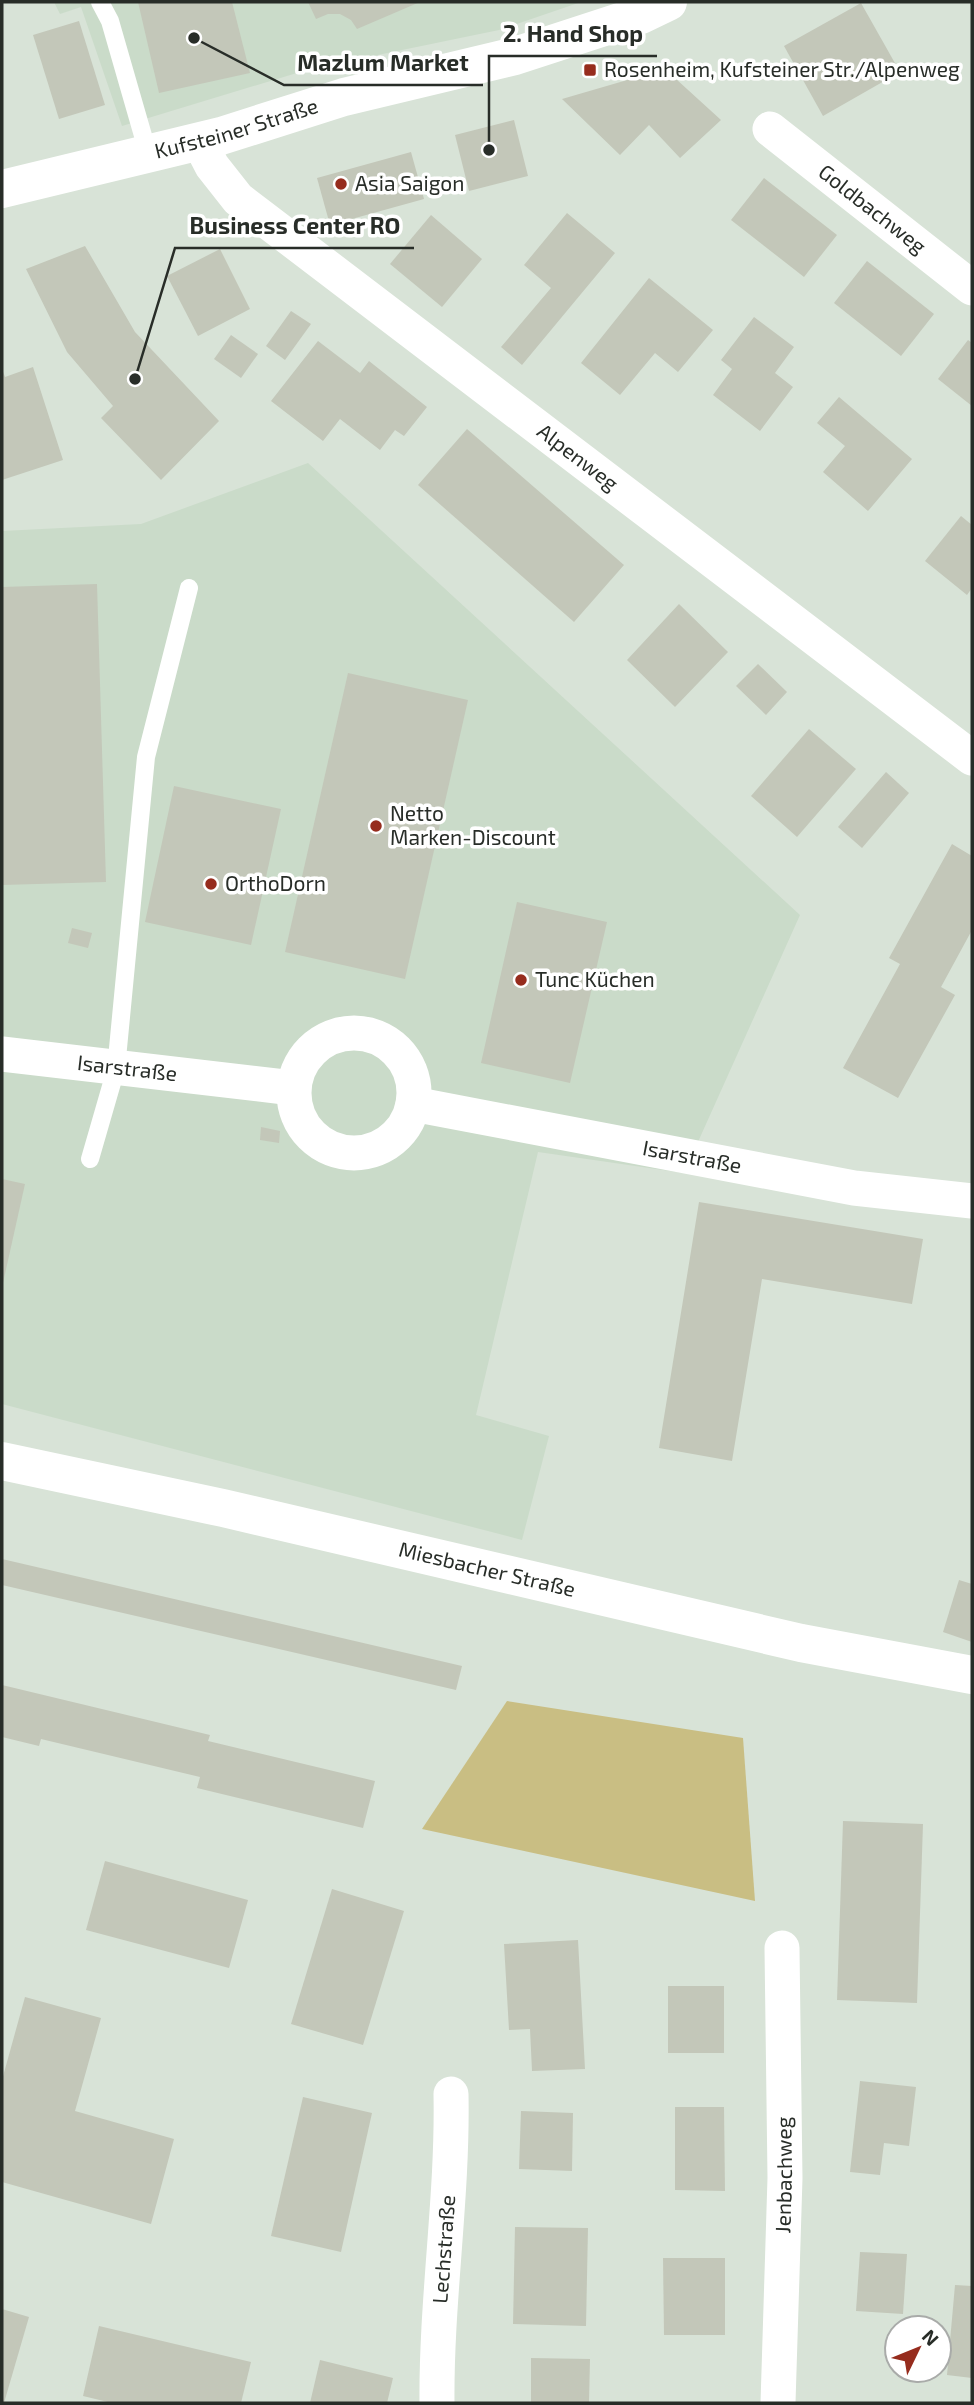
<svg xmlns="http://www.w3.org/2000/svg" width="974" height="2405" viewBox="0 0 974 2405" font-family="'Exo 2',sans-serif">
	<style>
		.built { fill: #cadbc9 }
		.green { fill: #c9be83 }
		.building { fill: #c3c7b9 }
		.lines { fill: none; stroke-linecap: round; stroke-linejoin: round }
		.lane { stroke: #fff; stroke-width: 18 }
		.street { stroke: #fff; stroke-width: 35 }
		.secondary { stroke: #fff; stroke-width: 38 }
		.poi-dot { fill: #962c1d; stroke: #fff; stroke-width: 2.5 }
		.labels { text-anchor: middle; stroke-width: 7; stroke-linejoin: round; paint-order: stroke }
		.poi-label { font-size: 21px; fill: #282d28; stroke: #fff; text-anchor: start }
		.street-label { font-size: 21px; fill: #282d28; stroke: #fff }
		.leader { fill: none; stroke: #282d28; stroke-width: 2.5 }
		.callout-dot { fill: #282d28; stroke: #fff; stroke-width: 2.5 }
		.callout-label { font-size: 23px; text-anchor: middle; font-weight: bold; fill: #282d28; stroke: #fff; stroke-width: 7; stroke-linejoin: round; paint-order: stroke }
	</style>
	<rect width="100%" height="100%" fill="#d8e3d7"/>
	<!-- built -->
	<g class="built">
		<polygon points="54,2 581,2 499,30 310,69 122,126 81,7 60,14"/>
		<polygon points="308,463 800,915 684,1173 538,1152 476,1415 549,1436 522,1540 2,1404 2,531 141,524"/>
	</g>
	<!-- green -->
	<polygon class="green" points="507,1701 743,1738 755,1901 422,1829"/>
	<!-- building -->
	<g class="building">
		<polygon points="138,2 232,2 250,73 159,93"/>
		<polygon points="308,2 420,2 357,29 351,20 340,14 328,14 316,19"/>
		<polygon points="861,3 900,72 823,116 784,46"/>
		<polygon points="79,21 105,105 59,119 33,35"/>
		<polygon points="665,69 721,120 680,158 649,125 620,155 562,99"/>
		<polygon points="514,120 528,176 469,191 455,135"/>
		<polygon points="411,152 424,199 330,225 317,178"/>
		<polygon points="764,178 837,235 804,277 731,220"/>
		<polygon points="567,213 615,253 522,365 501,347 551,288 524,265"/>
		<polygon points="431,215 482,259 442,307 390,264"/>
		<polygon points="85,246 135,332 219,421 161,480 101,418 113,406 67,352 26,269"/>
		<polygon points="220,249 250,309 198,336 167,276"/>
		<polygon points="867,261 934,314 901,356 834,303"/>
		<polygon points="649,278 713,330 678,372 655,353 620,395 581,363"/>
		<polygon points="291,311 311,324 285,360 266,346"/>
		<polygon points="754,317 794,347 775,373 793,387 760,431 713,395 732,369 721,360"/>
		<polygon points="231,335 258,354 241,378 214,359"/>
		<polygon points="968,340 972,343 972,406 938,379"/>
		<polygon points="318,341 360,373 369,361 427,407 404,436 395,430 380,450 340,419 323,441 271,401"/>
		<polygon points="33,367 63,460 2,480 2,369 5,377"/>
		<polygon points="839,397 912,459 868,511 823,472 845,446 817,423"/>
		<polygon points="467,429 624,565 574,622 418,485"/>
		<polygon points="961,516 972,525 972,588 967,595 925,561"/>
		<polygon points="97,584 106,882 2,885 2,587"/>
		<polygon points="679,604 728,652 675,707 627,660"/>
		<polygon points="758,664 787,692 766,715 736,686"/>
		<polygon points="348,673 468,700 405,979 285,952"/>
		<polygon points="809,729 856,769 797,837 751,796"/>
		<polygon points="886,772 909,793 862,848 838,827"/>
		<polygon points="174,786 281,809 251,945 145,922"/>
		<polygon points="952,844 972,856 972,930 941,987 955,995 898,1098 843,1068 900,964 889,958"/>
		<polygon points="517,902 607,922 570,1083 481,1063"/>
		<polygon points="72,928 92,933 88,948 68,943"/>
		<polygon points="261,1127 280,1131 279,1143 260,1140"/>
		<polygon points="2,1179 25,1184 3,1283 2,1283"/>
		<polygon points="699,1202 923,1239 912,1304 762,1279 732,1461 659,1448"/>
		<polygon points="2,1559 462,1666 456,1690 2,1585"/>
		<polygon points="959,1580 972,1584 972,1642 943,1632"/>
		<polygon points="2,1685 210,1735 208,1741 375,1781 363,1828 197,1788 200,1777 41,1739 39,1746 2,1737"/>
		<polygon points="843,1821 923,1824 917,2003 837,2000"/>
		<polygon points="105,1861 248,1900 229,1968 86,1930"/>
		<polygon points="332,1889 404,1911 363,2045 291,2024"/>
		<polygon points="578,1940 585,2069 532,2071 530,2029 509,2030 504,1944"/>
		<rect x="668" y="1986" width="56" height="67"/>
		<polygon points="25,1997 101,2018 75,2111 174,2139 151,2224 2,2182 2,2080"/>
		<polygon points="860,2081 916,2087 909,2146 884,2143 880,2175 850,2172"/>
		<polygon points="303,2097 372,2113 341,2252 271,2236"/>
		<polygon points="675,2107 724,2107 725,2191 675,2190"/>
		<polygon points="521,2111 573,2113 572,2171 519,2169"/>
		<polygon points="515,2227 588,2228 586,2326 513,2324"/>
		<polygon points="860,2252 907,2254 903,2314 856,2311"/>
		<polygon points="663,2258 725,2258 725,2335 664,2335"/>
		<polygon points="955,2285 972,2286 972,2378 947,2375"/>
		<polygon points="2,2309 29,2317 4,2403 2,2403"/>
		<polygon points="99,2326 251,2362 241,2403 112,2403 83,2396"/>
		<polygon points="531,2358 590,2359 589,2403 531,2403"/>
		<polygon points="320,2360 393,2378 387,2403 310,2403"/>
	</g>
	<g class="lines">
		<!-- lane -->
		<g class="lane">
			<polyline points="100,2 110,21 148,153"/>
			<polyline points="90,1159 116,1069 146,757 189,588"/>
		</g>
		<!-- street -->
		<g class="street">
			<path id="s1" d="M770 129 972 288"/>
			<path id="s2" d="M199 141 212 166 238 199 972 758"/>
			<circle cx="354" cy="1093" r="60"/>
			<path id="s3" d="M2 1054 293 1088"/>
			<path id="s4" d="M413 1104 854 1188 972 1201"/>
			<path id="s5" d="M437 2403C436 2300 453 2197 451 2094"/>
			<path id="s6" d="M778 2403 785 2178 782 1948"/>
		</g>
		<!-- secondary -->
		<g class="secondary">
			<path id="s7" d="M2 189 221 136 344 97 515 56 641 15 668 2"/>
			<path id="s8" d="M2 1461 223 1508 801 1643 972 1675"/>
		</g>
	</g>
	<!-- markers -->
	<g class="poi-dot">
		<rect x="583" y="63" width="14" height="14" rx="3.5"/>
		<circle cx="341" cy="184" r="7"/>
		<circle cx="376" cy="826" r="7"/>
		<circle cx="211" cy="884" r="7"/>
		<circle cx="521" cy="980" r="7"/>
	</g>
	<g class="labels">
		<!-- poi labels -->
		<g class="poi-label">
			<text x="604" y="77">Rosenheim, Kufsteiner Str./Alpenweg</text>
			<text x="355" y="191">Asia Saigon</text>
			<text x="390" y="821">Netto<tspan x="390" dy="24">Marken-Discount</tspan></text>
			<text x="225" y="891">OrthoDorn</text>
			<text x="535" y="987">Tunc Küchen</text>
		</g>
		<!-- street labels -->
		<g class="street-label">
			<text dy="7" stroke="none"><textPath href="#s7" startOffset="242">Kufsteiner Straße</textPath></text>
			<text dy="7" stroke="none"><textPath href="#s1" startOffset="130">Goldbachweg</textPath></text>
			<text dy="7" stroke="none"><textPath href="#s2" startOffset="497">Alpenweg</textPath></text>
			<text dy="7" stroke="none"><textPath href="#s3" startOffset="126">Isarstraße</textPath></text>
			<text dy="7" stroke="none"><textPath href="#s4" startOffset="284">Isarstraße</textPath></text>
			<text dy="7" stroke="none"><textPath href="#s8" startOffset="497">Miesbacher Straße</textPath></text>
			<text dy="7" stroke="none"><textPath href="#s6" startOffset="228">Jenbachweg</textPath></text>
			<text dy="7" stroke="none"><textPath href="#s5" startOffset="154">Lechstraße</textPath></text>
		</g>
	</g>
	<!-- callouts -->
	<path class="leader" d="M489 150L489 56H657M194 38L284 85H483M135 379L175 248H414"/>
	<g class="callout-dot">
		<circle cx="489" cy="150" r="7"/>
		<circle cx="194" cy="38" r="7"/>
		<circle cx="135" cy="379" r="7"/>
	</g>
	<g class="callout-label">
		<text x="573" y="42">2. Hand Shop</text>
		<text x="383" y="71">Mazlum Market</text>
		<text x="295" y="234">Business Center RO</text>
	</g>
	<!-- border -->
	<rect width="974" height="2405" fill="none" stroke="#282d28" stroke-width="7"/>
	<!-- north arrow -->
	<g transform="translate(918 2349) rotate(47)"><circle r="33" fill="#ffffff" stroke="#a9aba9" stroke-width="2"/>
	<path d="M0-5L12 26L0 18L-12 26Z" fill="#962c1d"/>
	<text y="-10" font-size="19" font-weight="bold" text-anchor="middle" fill="#282d28">N</text>
	</g>
</svg>
